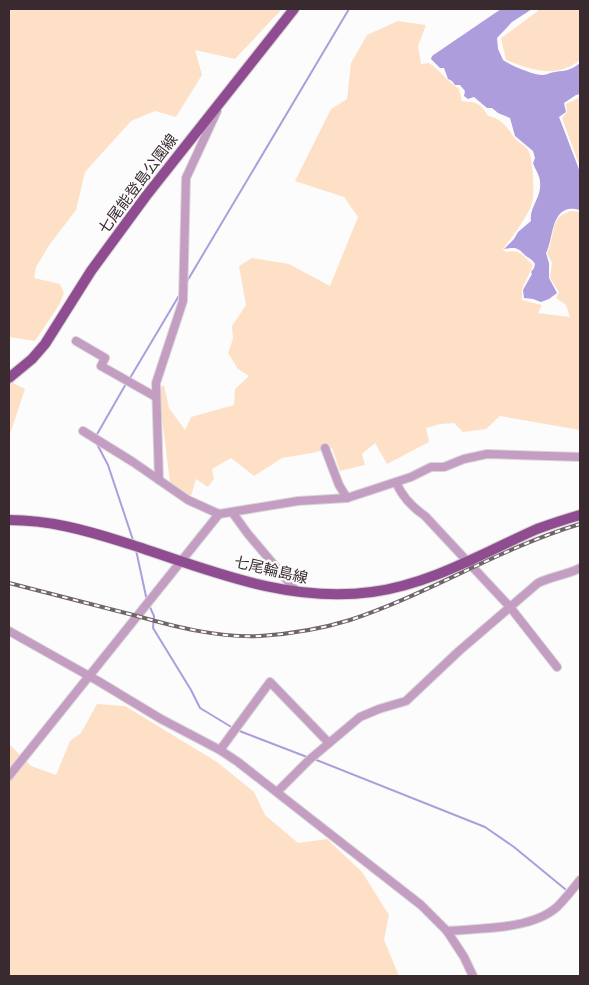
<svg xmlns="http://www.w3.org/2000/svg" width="589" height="985" viewBox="0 0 589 985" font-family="'Playfair Display','Noto Sans JP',serif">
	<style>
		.green { fill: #fee0c6 }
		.water { fill: #ad9ddd }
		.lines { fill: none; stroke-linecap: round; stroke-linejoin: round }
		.stream { stroke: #ad9ddd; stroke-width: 2 }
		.minor-casing { stroke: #d9d6d7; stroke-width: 10 }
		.major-casing { stroke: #d9d6d7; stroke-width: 12 }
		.minor { stroke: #c49dc2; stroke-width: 8 }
		.major { stroke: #904c90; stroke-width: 10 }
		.rail-casing { stroke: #706669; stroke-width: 4 }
		.rail { stroke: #fcfcfc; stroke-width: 2; stroke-dasharray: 5.5; stroke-linecap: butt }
		.labels { text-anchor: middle; stroke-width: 4.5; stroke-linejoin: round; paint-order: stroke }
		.street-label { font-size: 15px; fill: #382a2e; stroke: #fcfcfc }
	</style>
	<rect width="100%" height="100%" fill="#fcfcfc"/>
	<!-- green -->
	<g class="green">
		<polygon points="9,9 282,9 235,59 195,50 202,75 176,117 155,111 131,121 85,172 76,210 50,244 36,267 34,278 60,284 64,293 59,305 35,341 9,337"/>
		<path d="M538 9H580V60C556 79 532 70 506 60L501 38 538 11Z"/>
		<path d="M398 21 426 25 418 46 421 64 429 63C441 71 446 80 459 89L462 101C476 102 481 103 488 116 501 118 507 127 514 137 517 142 525 145 528 150 533 158 535 194 532 203 529 215 511 238 503 249L506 252C521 249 523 256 533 265L522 289V300L542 305 538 313 570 317 566 305 556 298 559 292 550 278 552 263 547 253C553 243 551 227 559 217 561 215 567 213 570 211L580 212V430L500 416 486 429 463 432 454 423 440 424 426 428 429 442 387 464 375 443 362 454 365 465 340 471 332 448 312 453 282 458 254 476 231 458 212 469 214 479 208 487 196 479 191 496 170 482 161 411V387L164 385 169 408 185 430 191 417 234 405 235 389 249 376 238 369 228 353 233 339 232 326 246 305 239 266 252 258 289 264 330 286 358 217 344 197 295 181 331 109 347 99 351 63 367 35Z"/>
		<polygon points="580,97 580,167 562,118 567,112 566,104"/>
		<polygon points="9,381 25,389 9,437"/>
		<polygon points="97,704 125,706 217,762 254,792 265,815 298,843 327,839 362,872 389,915 384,940 399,976 9,976 9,744 31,766 56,775 70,741 81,733"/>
	</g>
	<!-- water -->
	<path class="water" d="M501 9H532L512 22 497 38 498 49 503 60C512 66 533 75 543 75 547 75 551 72 555 72 567 70 570 71 580 63V94L576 95 564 103 566 112 559 117 580 172V210C550 201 554 239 546 253L549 263V278L557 293 549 299 541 302 533 299 524 298 523 290 532 274 531 272 534 268 535 264C532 259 530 259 526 256 517 248 518 247 504 249L514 239 518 232 531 221C529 207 542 197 540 182 540 176 535 169 533 163L535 158 533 151 515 136 510 118 498 113 492 108H487L474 97 468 99 464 96 465 91 460 85H455L452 81 448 79 444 68H440L431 59 432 56Z"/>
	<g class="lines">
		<!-- stream -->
		<g class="stream">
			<polyline points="186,283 349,9"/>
			<polyline points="130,378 180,294"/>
			<polyline points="96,436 127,382"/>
			<polyline points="97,444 108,465 133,540"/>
			<polyline points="136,550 147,601"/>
			<polyline points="149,605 154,616 153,628 191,690 200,708 233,728"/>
			<polyline points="237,730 307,757"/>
			<polyline points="314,759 485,827 514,847 565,889"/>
		</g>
		<!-- minor casing -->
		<g class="minor-casing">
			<g id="minor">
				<polyline points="76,341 105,358 101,366 156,397"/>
				<polyline points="83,431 133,462 188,500 219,514 298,501 347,498 411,477 431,467 444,467 464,459 487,454 580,457"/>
				<polyline points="325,448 339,485 347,498"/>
				<polyline points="159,480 156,383 183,301 186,178 217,111"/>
				<path d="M396 482C402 497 412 507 425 516L510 607 557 667"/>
				<polyline points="232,512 248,534 297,592"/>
				<polyline points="9,631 98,681 161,719 220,750 238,762 421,905 447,931 464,957 473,976"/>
				<polyline points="220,750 270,682 329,743"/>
				<polyline points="9,776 219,514"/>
				<path d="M277 792 309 760 360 717 379 709 406 701 459 651 538 583C552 576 567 575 580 568"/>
				<path d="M447 931C480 928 531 930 557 907 565 899 573 889 580 880"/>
			</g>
		</g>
		<!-- major casing -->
		<g class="major-casing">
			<g id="major">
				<polyline points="9,378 32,359 45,344 91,271 146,196 294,9"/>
				<path d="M9 520C49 520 85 530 123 542 205 568 285 604 372 592 431 584 483 553 537 529 551 524 566 519 580 515"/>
			</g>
		</g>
		<!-- minor -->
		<use href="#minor" class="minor"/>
		<!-- major -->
		<use href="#major" class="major"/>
		<!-- rail casing -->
		<g class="rail-casing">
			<path id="rail" d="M9 583C52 594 94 605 137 616 176 627 219 638 260 636 290 634 321 629 350 620 429 594 500 548 580 524"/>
		</g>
		<!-- rail -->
		<use href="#rail" class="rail"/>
	</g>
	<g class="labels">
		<!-- street labels -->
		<g class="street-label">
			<text transform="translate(138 184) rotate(-53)" y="5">七尾能登島公園線</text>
			<text transform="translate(271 570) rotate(13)" y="5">七尾輪島線</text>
		</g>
	</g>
	<!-- border -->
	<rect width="589" height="985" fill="none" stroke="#382a2e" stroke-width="20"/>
</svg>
